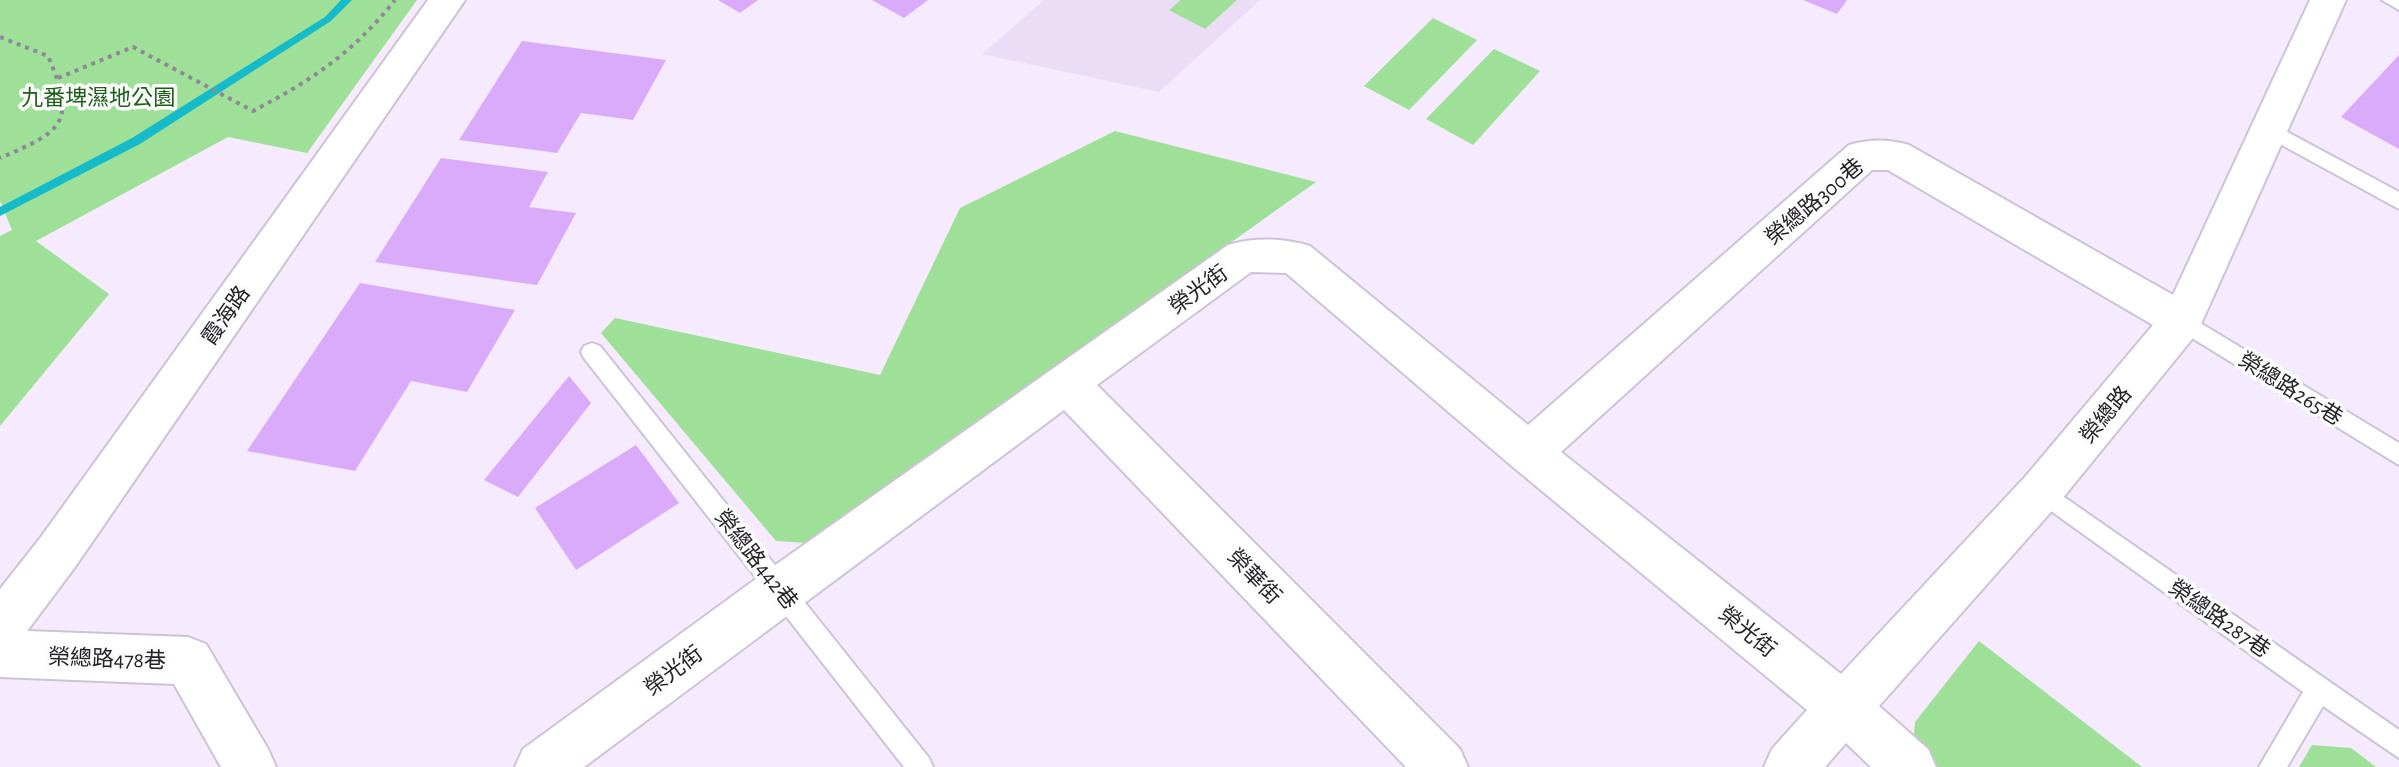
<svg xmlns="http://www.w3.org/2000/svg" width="2399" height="767" viewBox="0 0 2399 767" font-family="'Alegreya Sans','Noto Sans TC',sans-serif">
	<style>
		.built { fill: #ecddf7 }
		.green { fill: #9ee098 }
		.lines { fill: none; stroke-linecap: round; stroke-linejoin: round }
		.stream { fill: #16bbca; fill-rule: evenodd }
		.building { fill: #dbabfb }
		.lane-casing { stroke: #cec3d6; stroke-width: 4 }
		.street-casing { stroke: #cec3d6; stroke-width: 4 }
		.path { stroke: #8f8896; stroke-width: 4; stroke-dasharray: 4 5; stroke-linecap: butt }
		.lane { fill: #fff; fill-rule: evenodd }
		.street { fill: #fff; fill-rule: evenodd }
		.labels { text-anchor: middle; stroke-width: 7; stroke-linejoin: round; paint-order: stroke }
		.park-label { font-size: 22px; fill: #1d5e19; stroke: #fcfcfc }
		.street-label { font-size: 22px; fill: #252128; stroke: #fcfcfc }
	</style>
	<rect width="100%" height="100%" fill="#f5eafe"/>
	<!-- built -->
	<polygon class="built" points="1044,0 1260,0 1159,92 982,54"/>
	<!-- green -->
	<g class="green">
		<polygon points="0,0 417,0 307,153 228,137 36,241 109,294 0,426 0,236 12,230 0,201"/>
		<polygon points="1181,0 1237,0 1205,29 1169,10"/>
		<polygon points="1433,18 1477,40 1409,110 1364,86"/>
		<polygon points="1494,49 1540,71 1473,145 1426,119"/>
		<polygon points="1115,131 1316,182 807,543 776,541 601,333 615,318 880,375 960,208"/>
		<polygon points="1979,641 2142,767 1936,767 1913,748 1915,722"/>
		<polygon points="2312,745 2351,748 2376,767 2299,767"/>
	</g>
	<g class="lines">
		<!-- stream -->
		<polygon class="stream" points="341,0 352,0 331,21 140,144 0,216 0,207 132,138 325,17"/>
	</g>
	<!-- building -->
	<g class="building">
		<polygon points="718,0 758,0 740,13"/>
		<polygon points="872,0 928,0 904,18"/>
		<polygon points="1803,0 1847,0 1837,14"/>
		<polygon points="522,41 666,60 633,120 581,113 557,153 459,140"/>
		<polygon points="2399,55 2399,149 2341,117"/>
		<polygon points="441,158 548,172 529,207 576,213 537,285 375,262"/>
		<polygon points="360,283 515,310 467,392 411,381 355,471 247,451"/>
		<polygon points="569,376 591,403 518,497 484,480"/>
		<polygon points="636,445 679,503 576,570 535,508"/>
	</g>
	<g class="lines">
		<!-- lane casing -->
		<g class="lane-casing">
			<g id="lane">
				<polygon points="2382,0 2399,0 2399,10"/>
				<polygon points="2269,122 2399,192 2399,209 2262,134 2259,129"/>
				<polygon points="2182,312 2399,443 2399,465 2174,327 2171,321 2174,315"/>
				<polygon points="592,343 600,346 929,758 933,767 904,767 584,358 581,352 584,346"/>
				<polygon points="2041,481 2399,730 2399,758 2323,706 2287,767 2259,767 2303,692 2033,498 2029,491 2033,484"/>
			</g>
		</g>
		<!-- street casing -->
		<g class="street-casing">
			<g id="street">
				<polygon points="428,0 465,0 75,567 27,631 188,637 206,644 268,749 276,767 221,767 174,684 0,677 0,589 41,537"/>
				<path d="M2310 0H2346L2197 333 2057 505 1879 706 1928 749 1936 767H1871L1846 743 1825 767H1764L1772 749 1807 710 1513 467 1286 273 1251 272 1097 385 1460 749 1468 767H1406L1064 410 584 767H515L523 749 764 573 1228 245C1253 237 1285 238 1310 246L1528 425 1849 145C1869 139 1889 139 1909 145L2173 295ZM1872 170H1888L2153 325 2025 477 1841 674 1561 452Z"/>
			</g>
		</g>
		<!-- path -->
		<g class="path">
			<path d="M0 37 48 56C77 123 63 131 0 158"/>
			<path d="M58 78 133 47 253 111C312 80 353 53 395 0"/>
		</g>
		<!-- lane -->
		<use href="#lane" class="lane"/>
		<!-- street -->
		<use href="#street" class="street"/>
	</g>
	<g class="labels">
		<!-- park labels -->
		<g class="park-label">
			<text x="98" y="105">九番埤濕地公園</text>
		</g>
		<!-- street labels -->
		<g class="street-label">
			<text transform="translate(1814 201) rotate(-40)" y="8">榮總路300巷</text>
			<text transform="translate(1198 289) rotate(-36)" y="8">榮光街</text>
			<text transform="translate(225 315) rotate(-55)" y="8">霞海路</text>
			<text transform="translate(2291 388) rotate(32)" y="8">榮總路265巷</text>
			<text transform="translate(2105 414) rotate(-50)" y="8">榮總路</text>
			<text transform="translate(757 559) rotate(52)" y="8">榮總路442巷</text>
			<text transform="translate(1255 576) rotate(46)" y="8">榮華街</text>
			<text transform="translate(2220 618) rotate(35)" y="8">榮總路287巷</text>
			<text transform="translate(1748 631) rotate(39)" y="8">榮光街</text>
			<text transform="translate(107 658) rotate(2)" y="8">榮總路478巷</text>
			<text transform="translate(673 670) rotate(-37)" y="8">榮光街</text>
		</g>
	</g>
</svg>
